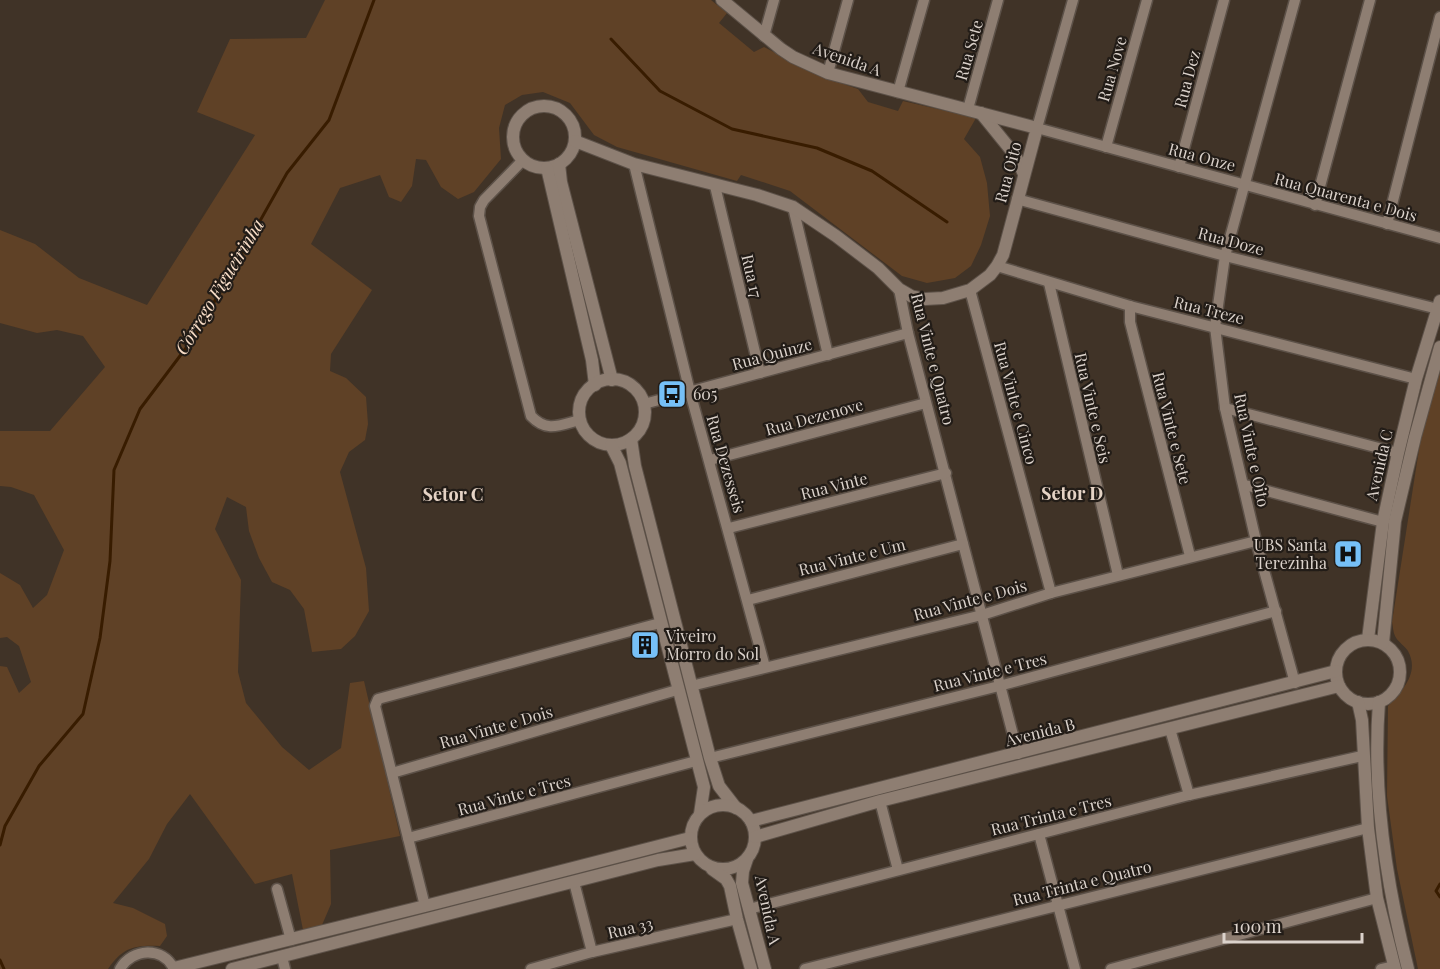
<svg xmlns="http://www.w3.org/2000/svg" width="1440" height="969" viewBox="0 0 1440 969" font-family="'Playfair Display',serif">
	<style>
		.green { fill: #5f4126 }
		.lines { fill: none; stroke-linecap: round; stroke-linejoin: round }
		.stream { stroke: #381c00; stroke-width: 3 }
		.minor-casing { stroke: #5c5148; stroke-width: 13 }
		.tertiary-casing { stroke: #5c5148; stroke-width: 14 }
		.minor { stroke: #8e7e72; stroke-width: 10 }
		.tertiary { stroke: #8e7e72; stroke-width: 12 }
		.labels { text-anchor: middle; stroke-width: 4.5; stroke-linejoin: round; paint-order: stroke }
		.street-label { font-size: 16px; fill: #dbd2cb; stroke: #221c17 }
		.poi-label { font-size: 16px; fill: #dbd2cb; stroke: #221c17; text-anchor: start }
		.water-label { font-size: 18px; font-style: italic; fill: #f9dec8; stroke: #221c17 }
		.neighbourhood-label { font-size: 18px; font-weight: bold; fill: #e5d3c5; stroke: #221c17 }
	</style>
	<rect width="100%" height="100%" fill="#403327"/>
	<!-- green -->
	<g class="green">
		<path d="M325 0H711L727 13 719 23 754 52 764 47 820 76 858 89 868 102 898 111 903 101 976 118 964 139 980 157 987 183 990 216 981 245 971 266 955 278 927 283 902 276 790 191 741 175 737 181 617 147 594 135 570 103 543 92 522 95 505 105 499 128 501 159 474 192 458 199 441 187 426 160 416 159 412 186 401 202 389 197 380 175 340 188 311 244 372 290 331 354 330 371 346 378 366 397 368 424 365 440 349 452 340 472 366 568 369 611 355 636 341 649 312 652 304 609 290 590 272 582 259 558 249 531 246 507 227 497 215 529 241 580 238 672 246 703 282 747 309 770 341 748 350 683 364 681 400 836 330 850 331 904 322 925 303 930 292 874 255 884 190 794 167 824 149 859 113 903 133 908 165 924 167 936 160 946C135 945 123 947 108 969H0V666L7 667 19 693 31 682 19 646 7 637 0 638V573L20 585 33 608 47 595 64 550 34 495 11 487 0 486V431H50L105 367 83 336 57 330 37 333 0 323V230L35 244 79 278 147 305 255 135 197 112 230 39 306 38Z"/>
		<path d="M1440 370V969H1418L1397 869 1387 796 1388 706C1402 691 1420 673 1408 651 1405 646 1398 642 1395 636 1393 632 1393 626 1392 622L1421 437Z"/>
	</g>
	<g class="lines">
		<!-- stream -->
		<g class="stream">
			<polyline points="611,39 660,91 732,129 817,148 872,171 947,222"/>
			<polyline points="0,845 5,826 39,766 83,714 100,638 110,561 114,470 140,409 195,336 287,173 329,120 374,0"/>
			<polyline points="1440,884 1436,891 1440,897"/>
			<polyline points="0,960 4,969"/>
		</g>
		<!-- minor casing -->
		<g class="minor-casing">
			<g id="minor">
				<polyline points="1073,0 1037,128 1440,238"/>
				<polyline points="1295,0 1225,256 1215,327 1225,408 1256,541 1295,683"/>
				<polyline points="764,36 774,0"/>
				<polyline points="828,73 848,0"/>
				<polyline points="898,92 924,0"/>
				<polyline points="968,109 998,0"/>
				<polyline points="1106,147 1147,0"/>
				<path d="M523 160 484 200 480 207 479 216 531 416C547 433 560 425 580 420"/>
				<polyline points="634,164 690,392 765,667"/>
				<polyline points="1179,167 1224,0"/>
				<polyline points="715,186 760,373"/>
				<polyline points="1017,199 1225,256 1438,309"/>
				<polyline points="1315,205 1370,0"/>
				<polyline points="793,207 828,355"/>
				<polyline points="1387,224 1440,17"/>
				<polyline points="997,266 1130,306 1416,379"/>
				<polyline points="1049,283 1118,575"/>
				<polyline points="899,289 908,333 1018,754"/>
				<polyline points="970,290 1051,593"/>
				<polyline points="1130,306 1130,322 1190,556"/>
				<polyline points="644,404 908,333"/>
				<polyline points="1225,408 1398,453"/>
				<polyline points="710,460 926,403"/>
				<polyline points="1245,485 1383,522"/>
				<polyline points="729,528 946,473"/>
				<polyline points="748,600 963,544"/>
				<polyline points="691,686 982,615 1051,593 1256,541"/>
				<polyline points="1170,729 1189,795"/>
				<polyline points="710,758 999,686 1276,611"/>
				<polyline points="392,773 677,690"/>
				<polyline points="880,801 898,870"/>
				<polyline points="1039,834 1075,969"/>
				<polyline points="408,838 696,761"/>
				<polyline points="574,882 592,952"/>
				<polyline points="277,889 291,940"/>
				<polyline points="425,906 375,706 378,699 660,623"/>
				<polyline points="749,909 1189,795 1362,756"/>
				<polyline points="282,957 285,969"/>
				<path d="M120 969C132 948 163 946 174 969"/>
				<polyline points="531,969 592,952 737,919"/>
				<polyline points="805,969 1368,828"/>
				<polyline points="1111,969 1377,898"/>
				<polyline points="1381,969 1394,966"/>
			</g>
		</g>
		<!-- tertiary casing -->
		<g class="tertiary-casing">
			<g id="tertiary">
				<circle cx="544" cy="137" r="31"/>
				<polyline points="981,113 1015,155 1024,174"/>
				<polyline points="575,141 634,164 757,195 793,207 836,236 878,268 899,289 911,296 925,299 943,298 970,290 990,275 997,266 1003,255 1037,128 828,73 793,57 781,49 722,0"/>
				<polyline points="559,164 561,182 612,380"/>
				<polyline points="547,168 592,360 595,385"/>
				<circle cx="612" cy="412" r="33"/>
				<polyline points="631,439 635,466 710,758 719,786 736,808"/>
				<polyline points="611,445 620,463 704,787 700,814"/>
				<polyline points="1368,639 1383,522 1398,453 1416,379 1440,301"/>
				<circle cx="1368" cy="672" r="32"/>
				<polyline points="1383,643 1395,521 1415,437 1440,347"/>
				<polyline points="1358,702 1362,720 1368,828 1377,898 1395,969"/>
				<path d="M1379 702C1372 792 1386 883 1408 969"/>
				<circle cx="723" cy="837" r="32"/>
				<polyline points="751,821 1336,671"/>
				<polyline points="755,837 880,801 1339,686"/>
				<polyline points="747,859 743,871 742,883 765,969"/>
				<polyline points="712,869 726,879 730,886 737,919 751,969"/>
				<polyline points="174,968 425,906 690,838"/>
				<polyline points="232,969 658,860 695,854"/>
			</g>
		</g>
		<!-- minor -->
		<use href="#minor" class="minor"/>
		<!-- tertiary -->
		<use href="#tertiary" class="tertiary"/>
	</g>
	<!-- icons -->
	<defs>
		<g id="bus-square" transform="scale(1.5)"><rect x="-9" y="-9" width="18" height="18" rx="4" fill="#76c0f7" stroke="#221c17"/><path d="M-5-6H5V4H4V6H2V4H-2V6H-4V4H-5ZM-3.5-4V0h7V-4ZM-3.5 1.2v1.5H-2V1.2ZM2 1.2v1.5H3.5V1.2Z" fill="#111"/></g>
		<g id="hospital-square" transform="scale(1.5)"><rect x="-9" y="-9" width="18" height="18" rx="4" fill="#76c0f7" stroke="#221c17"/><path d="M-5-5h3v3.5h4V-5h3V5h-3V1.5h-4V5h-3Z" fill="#111"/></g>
		<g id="building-square" transform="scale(1.5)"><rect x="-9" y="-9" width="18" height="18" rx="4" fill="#76c0f7" stroke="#221c17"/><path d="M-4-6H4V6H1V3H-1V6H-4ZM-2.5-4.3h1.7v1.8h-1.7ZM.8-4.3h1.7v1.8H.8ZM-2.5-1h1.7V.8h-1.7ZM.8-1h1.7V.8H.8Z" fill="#111"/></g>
	</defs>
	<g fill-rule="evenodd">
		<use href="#bus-square" x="672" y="394"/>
		<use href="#hospital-square" x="1348" y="554"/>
		<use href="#building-square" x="645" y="645"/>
	</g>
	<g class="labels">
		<!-- street labels -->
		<g class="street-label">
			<text transform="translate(969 50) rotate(-74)" y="6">Rua Sete</text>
			<text transform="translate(847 59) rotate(19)" y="6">Avenida A</text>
			<text transform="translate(1112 69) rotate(-74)" y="6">Rua Nove</text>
			<text transform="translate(1187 79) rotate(-75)" y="6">Rua Dez</text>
			<text transform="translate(1202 157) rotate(15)" y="6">Rua Onze</text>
			<text transform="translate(1008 172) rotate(-75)" y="6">Rua Oito</text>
			<text transform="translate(1346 197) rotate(15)" y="6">Rua Quarenta e Dois</text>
			<text transform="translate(1231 241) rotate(15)" y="6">Rua Doze</text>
			<text transform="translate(752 276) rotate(77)" y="6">Rua 17</text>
			<text transform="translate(1209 310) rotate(14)" y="6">Rua Treze</text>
			<text transform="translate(772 354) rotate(-15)" y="6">Rua Quinze</text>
			<text transform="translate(933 359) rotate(76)" y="6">Rua Vinte e Quatro</text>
			<text transform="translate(1016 403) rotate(75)" y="6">Rua Vinte e Cinco</text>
			<text transform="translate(1093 408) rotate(77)" y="6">Rua Vinte e Seis</text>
			<text transform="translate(814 417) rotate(-15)" y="6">Rua Dezenove</text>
			<text transform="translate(1172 428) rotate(76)" y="6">Rua Vinte e Sete</text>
			<text transform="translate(1252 450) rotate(78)" y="6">Rua Vinte e Oito</text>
			<text transform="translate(726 464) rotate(74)" y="6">Rua Dezesseis</text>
			<text transform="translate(1379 465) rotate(-77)" y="6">Avenida C</text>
			<text transform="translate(834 486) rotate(-14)" y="6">Rua Vinte</text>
			<text transform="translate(852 557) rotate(-14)" y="6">Rua Vinte e Um</text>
			<text transform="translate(970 600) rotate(-15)" y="6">Rua Vinte e Dois</text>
			<text transform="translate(990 672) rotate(-14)" y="6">Rua Vinte e Tres</text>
			<text transform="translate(496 727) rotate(-16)" y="6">Rua Vinte e Dois</text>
			<text transform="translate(1040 732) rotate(-14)" y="6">Avenida B</text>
			<text transform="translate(514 795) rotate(-15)" y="6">Rua Vinte e Tres</text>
			<text transform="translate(1051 815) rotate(-14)" y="6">Rua Trinta e Tres</text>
			<text transform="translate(1082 883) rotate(-14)" y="6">Rua Trinta e Quatro</text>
			<text transform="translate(768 910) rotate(78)" y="6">Avenida A</text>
			<text transform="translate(630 928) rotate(-13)" y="6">Rua 33</text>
		</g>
		<!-- poi labels -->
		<g class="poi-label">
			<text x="693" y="400">605</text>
			<text x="1327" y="551" text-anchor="end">UBS Santa<tspan x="1327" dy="18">Terezinha</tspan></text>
			<text x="666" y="642">Viveiro<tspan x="666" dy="18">Morro do Sol</tspan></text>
		</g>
		<!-- water labels -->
		<g class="water-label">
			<text transform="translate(220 287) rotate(-59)" y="6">Córrego Figueirinha</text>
		</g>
		<!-- neighbourhood labels -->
		<g class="neighbourhood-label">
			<text x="1072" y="500">Setor D</text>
			<text x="453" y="501">Setor C</text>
		</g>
	</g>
	<!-- scale -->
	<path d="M1224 933v9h138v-9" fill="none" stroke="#dbd2cb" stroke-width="3"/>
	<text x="1233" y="933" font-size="18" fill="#dbd2cb" stroke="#221c17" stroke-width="4.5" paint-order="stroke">100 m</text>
</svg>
